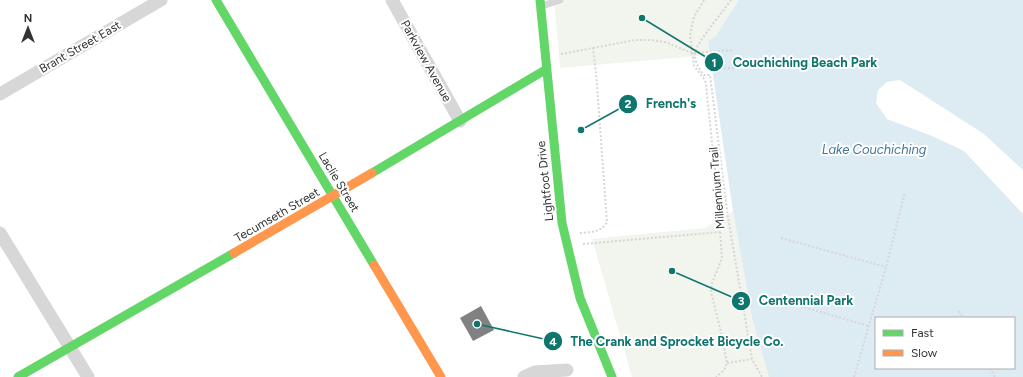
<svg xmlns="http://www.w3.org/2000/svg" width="1023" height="377" viewBox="0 0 1023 377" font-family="Figtree,sans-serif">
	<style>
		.green { fill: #f1f5ed }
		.water { fill: #ddebf3; fill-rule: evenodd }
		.pier { fill: #fff }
		.building { fill: #818181 }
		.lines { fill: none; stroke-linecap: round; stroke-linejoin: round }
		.path { stroke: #d6d6d6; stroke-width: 2; stroke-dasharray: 2 2; stroke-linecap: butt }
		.lane { stroke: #d7d7d7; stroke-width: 7 }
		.street { stroke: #d7d7d7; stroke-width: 13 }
		.fast { stroke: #63d668; stroke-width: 9 }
		.slow { stroke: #ff974d; stroke-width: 9 }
		.labels { text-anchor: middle; stroke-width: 4; stroke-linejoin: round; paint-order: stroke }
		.street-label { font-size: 12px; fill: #333; stroke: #fff }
		.water-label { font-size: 13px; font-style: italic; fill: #3f7597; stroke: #fff }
		.leader { fill: none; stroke: #0f766e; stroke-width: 1.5 }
		.callout-dot { fill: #0f766e; stroke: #fff; stroke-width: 1.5 }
		.mark-label { font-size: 12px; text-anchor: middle; font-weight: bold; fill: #fff }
		.callout-label { font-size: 13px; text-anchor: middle; font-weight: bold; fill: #0f766e; stroke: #fff; stroke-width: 4; stroke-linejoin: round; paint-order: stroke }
	</style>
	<rect width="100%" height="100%" fill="#fff"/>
	<!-- green -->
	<g class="green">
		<polygon points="554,0 741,0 716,36 708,41 710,55 560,68"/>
		<polygon points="733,211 752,318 769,377 632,377 592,239 705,228"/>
	</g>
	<!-- water -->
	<path class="water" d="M739 0H1023V377H769L752 318 733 211 708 41 716 36ZM876 318H1014V368H876Z"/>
	<!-- pier -->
	<polygon class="pier" points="900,80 984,134 1023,170 1023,214 964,151 932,136 887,119 876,103 878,90 887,82"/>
	<!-- building -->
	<polygon class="building" points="481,306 494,330 473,341 460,318"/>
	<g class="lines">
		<!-- path -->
		<g class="path">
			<polyline points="704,0 694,17 690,35 694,66 705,80 706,85 717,189 722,258 712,283 711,292 721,332 727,363 724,370 716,377"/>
			<path d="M731 0C724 10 699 40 696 50 693 59 698 68 704 75H710L728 217 752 359 762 377"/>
			<polyline points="593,48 635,40 651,40 665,42 692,53 734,50"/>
			<path d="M561 54 593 48 596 72 607 222C601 233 590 232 579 233"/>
			<polyline points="712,69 736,68"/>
			<polyline points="781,238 886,267"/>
			<polyline points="583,244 721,232"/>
			<polyline points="793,304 869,326"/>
			<polyline points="959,311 963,318"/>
			<polyline points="727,363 752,359"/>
			<polyline points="990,368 995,377"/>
			<polyline points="854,377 886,267 905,192"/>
		</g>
		<!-- lane -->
		<polyline class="lane" points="542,6 560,0"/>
		<!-- street -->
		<g class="street">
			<polyline points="392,0 460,121"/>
			<polyline points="0,94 161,0"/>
			<polyline points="0,233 88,377"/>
			<polyline points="524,377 535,372 567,370"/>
		</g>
		<!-- fast -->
		<g class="fast">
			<polyline points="216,0 374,265"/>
			<polyline points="540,0 562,223 580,298 612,377"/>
			<polyline points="372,173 545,70"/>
			<polyline points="18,377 234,253"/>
		</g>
		<!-- slow -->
		<g class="slow">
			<polyline points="234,253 372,173"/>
			<polyline points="374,265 441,377"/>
		</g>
	</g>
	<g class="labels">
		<!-- street labels -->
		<g class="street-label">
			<text transform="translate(80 47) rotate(-30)" y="4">Brant Street East</text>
			<text transform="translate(426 61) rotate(61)" y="4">Parkview Avenue</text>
			<text transform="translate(545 181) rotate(-96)" y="4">Lightfoot Drive</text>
			<text transform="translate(339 182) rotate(59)" y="4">Laclie Street</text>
			<text transform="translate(717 188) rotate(-95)" y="4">Millennium Trail</text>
			<text transform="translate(277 215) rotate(-30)" y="4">Tecumseth Street</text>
		</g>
		<!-- water labels -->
		<g class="water-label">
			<text x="874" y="154">Lake Couchiching</text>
		</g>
	</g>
	<!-- callouts -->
	<path class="leader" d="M642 18L714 62M581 130L628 104M672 271L741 301M477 324L553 341"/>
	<g class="callout-dot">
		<circle cx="642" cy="18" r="4"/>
		<circle cx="581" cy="130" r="4"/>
		<circle cx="672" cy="271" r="4"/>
		<circle cx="477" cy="324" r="4"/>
		<circle cx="714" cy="62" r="10"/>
		<circle cx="628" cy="104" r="10"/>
		<circle cx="741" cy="301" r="10"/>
		<circle cx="553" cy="341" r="10"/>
	</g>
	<g class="mark-label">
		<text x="714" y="67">1</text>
		<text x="628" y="108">2</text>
		<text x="741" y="305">3</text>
		<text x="553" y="346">4</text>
	</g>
	<g class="callout-label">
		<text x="805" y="67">Couchiching Beach Park</text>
		<text x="671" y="108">French's</text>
		<text x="806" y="305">Centennial Park</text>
		<text x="677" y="346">The Crank and Sprocket Bicycle Co.</text>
	</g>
	<!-- legend -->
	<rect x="875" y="317" width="140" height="52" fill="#ffffff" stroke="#adadad"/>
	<rect x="883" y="330" width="20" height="6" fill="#63d668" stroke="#adadad"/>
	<text x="911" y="337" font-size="12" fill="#333333">Fast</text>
	<rect x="883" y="350" width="20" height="6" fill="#ff974d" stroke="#adadad"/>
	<text x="911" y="357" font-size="12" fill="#333333">Slow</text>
	<!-- north arrow -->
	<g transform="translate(28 28)" stroke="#ffffff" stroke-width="3" paint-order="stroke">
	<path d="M0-3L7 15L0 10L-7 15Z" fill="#333333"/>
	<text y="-6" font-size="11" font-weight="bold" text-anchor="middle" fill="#333333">N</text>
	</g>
</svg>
